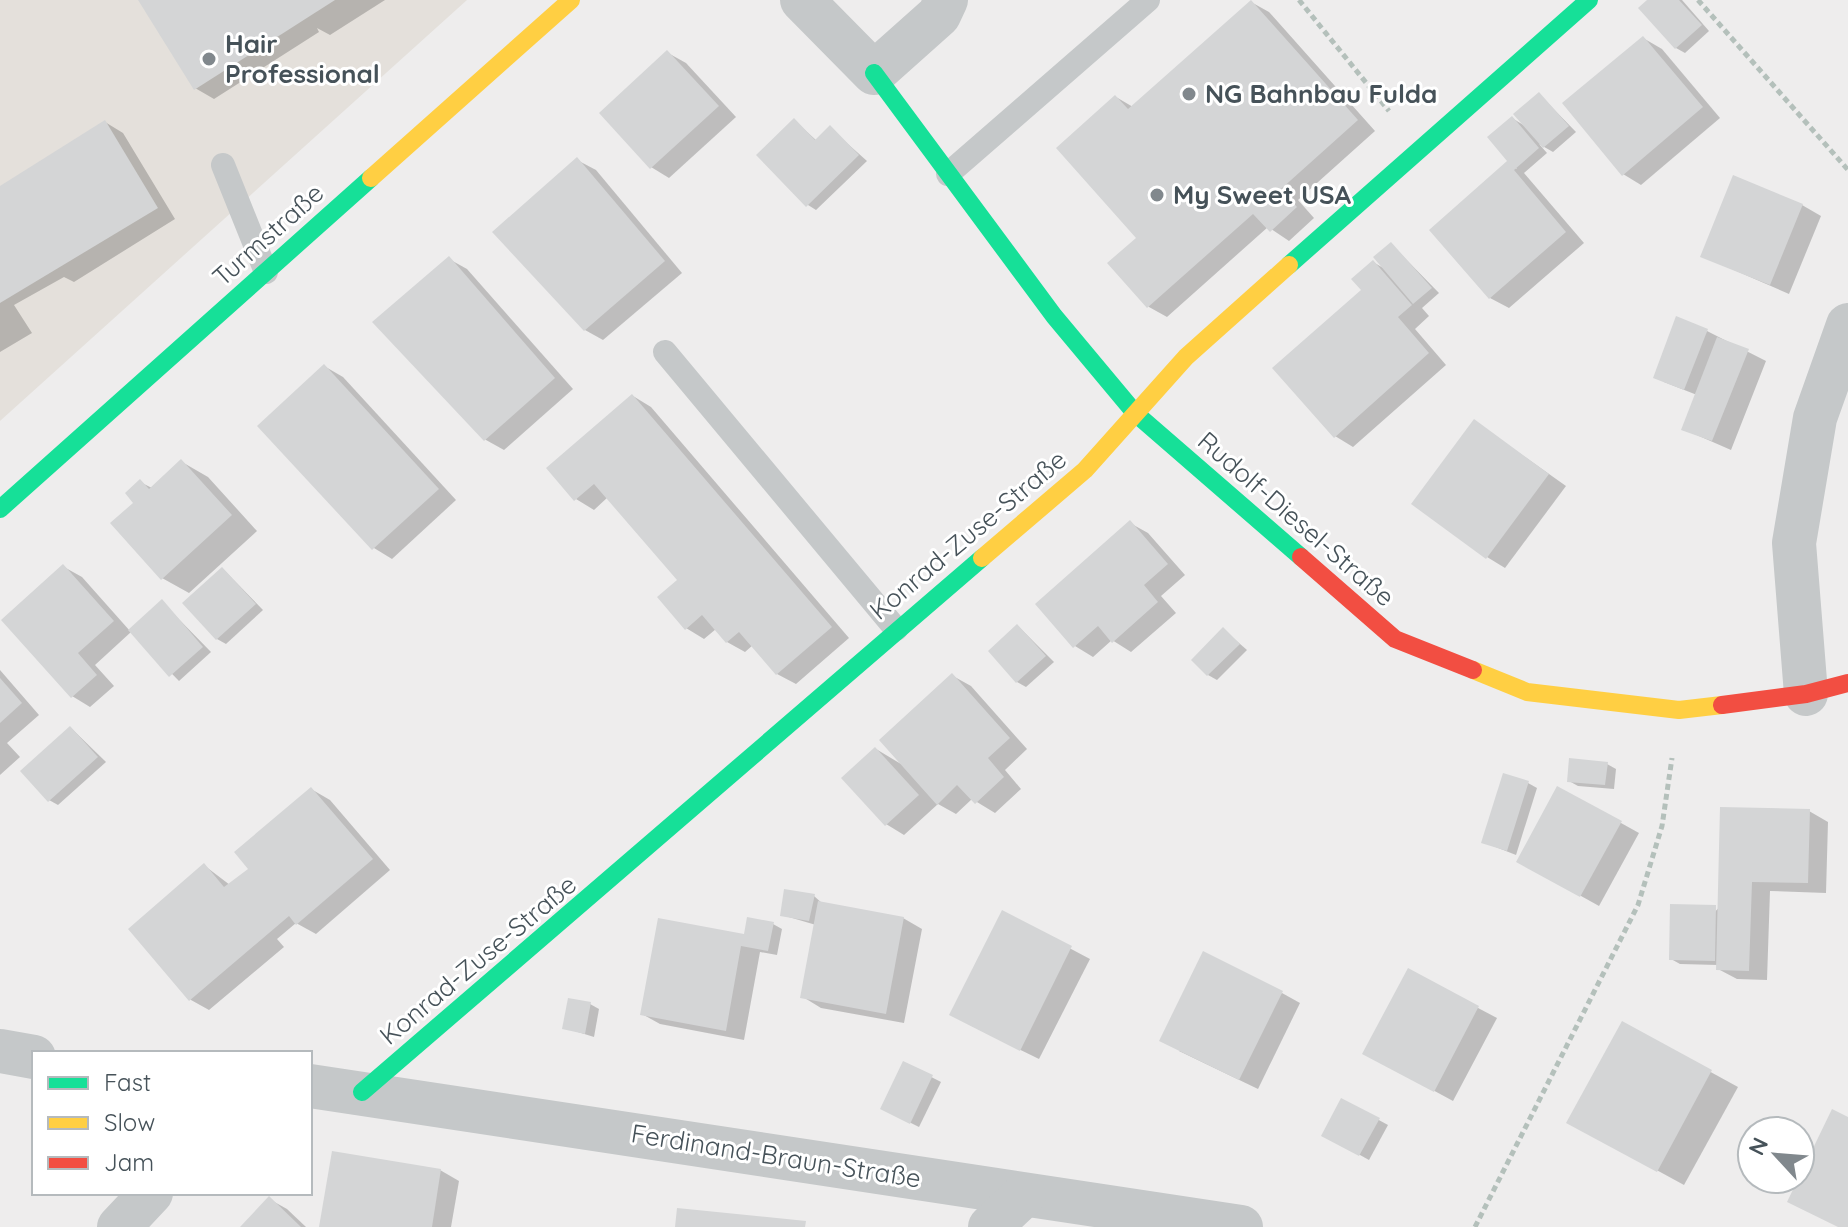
<svg xmlns="http://www.w3.org/2000/svg" width="1848" height="1227" viewBox="0 0 1848 1227" font-family="Quicksand,sans-serif">
	<style>
		.commercial { fill: #e4e0db }
		.shadow { fill: #0003 }
		.building { fill: #d4d5d6 }
		.lines { fill: none; stroke-linecap: round; stroke-linejoin: round }
		.path { stroke: #b4c0bb; stroke-width: 5; stroke-dasharray: 6 4; stroke-linecap: butt }
		.lane { stroke: #c5c8c9; stroke-width: 24 }
		.street { stroke: #c5c8c9; stroke-width: 44 }
		.fast { stroke: #16e098; stroke-width: 18 }
		.slow { stroke: #ffcf43; stroke-width: 18 }
		.jam { stroke: #f24e42; stroke-width: 18 }
		.poi-dot { fill: #81888d; stroke: #fff; stroke-width: 3 }
		.labels { text-anchor: middle; stroke-width: 6; stroke-linejoin: round; paint-order: stroke }
		.poi-label { font-size: 26px; font-weight: bold; fill: #465259; stroke: #fff; text-anchor: start }
		.street-label { font-size: 26px; fill: #465259; stroke: #fff }
	</style>
	<rect width="100%" height="100%" fill="#eeeded"/>
	<!-- commercial -->
	<polygon class="commercial" points="0,0 467,0 0,421"/>
	<!-- shadow -->
	<g class="shadow">
		<polygon points="140,0 385,0 330,35 317,28 319,32 214,99 195,88"/>
		<polygon points="1650,0 1682,0 1709,31 1685,53 1676,48"/>
		<polygon points="1251,2 1269,12 1375,131 1298,200 1314,218 1289,241 1268,227 1167,317 1149,307 1110,263 1139,238 1116,97 1133,107"/>
		<polygon points="1643,38 1662,49 1720,118 1641,185 1623,174"/>
		<polygon points="668,53 686,63 736,117 669,178 651,167"/>
		<polygon points="1539,94 1576,132 1553,152 1539,144 1547,153 1524,173 1584,243 1509,308 1490,298 1507,164 1517,169 1490,138 1512,118 1525,126"/>
		<polygon points="794,120 817,141 830,128 867,161 816,210 808,205"/>
		<polygon points="105,122 123,133 175,219 74,282 64,277 14,305 32,333 0,352 0,189"/>
		<polygon points="577,160 596,170 682,273 603,340 585,330"/>
		<polygon points="1802,205 1821,216 1789,294 1702,256"/>
		<polygon points="1391,244 1439,293 1422,308 1429,316 1415,329 1446,365 1353,447 1335,436 1364,290 1373,262 1385,269"/>
		<polygon points="449,259 467,269 573,389 504,450 486,440 375,322"/>
		<polygon points="1707,331 1766,361 1731,450 1683,429 1697,395 1664,382"/>
		<polygon points="324,366 343,377 456,500 392,559 374,548"/>
		<polygon points="633,396 651,407 849,638 796,684 777,674 753,645 745,652 727,642 716,629 704,639 686,628 679,581 608,497 594,510 576,499"/>
		<polygon points="1474,421 1566,486 1505,568 1487,557"/>
		<polygon points="182,462 208,477 257,531 189,593 162,578 136,503 140,482 152,488"/>
		<polygon points="1130,523 1148,533 1185,575 1161,596 1176,613 1131,652 1112,640 1093,657 1075,646"/>
		<polygon points="64,567 82,577 130,631 162,602 211,652 179,681 131,632 95,665 114,686 90,707 72,696"/>
		<polygon points="223,569 263,610 226,644 217,639"/>
		<polygon points="1018,626 1054,662 1026,687 1017,682"/>
		<polygon points="1224,630 1247,650 1217,680 1208,675"/>
		<polygon points="0,670 39,715 7,743 20,757 0,775"/>
		<polygon points="953,676 971,686 1027,749 1005,770 1021,789 995,813 972,799 956,814 938,804 904,835 886,824 876,749 901,764"/>
		<polygon points="71,728 106,762 58,805 49,800"/>
		<polygon points="1607,764 1616,769 1614,789 1578,786 1569,781"/>
		<polygon points="1528,783 1537,788 1516,855 1483,842"/>
		<polygon points="1558,788 1639,833 1599,906 1518,861"/>
		<polygon points="311,789 330,800 390,870 316,934 296,923 277,939 284,947 209,1010 191,1000 130,929 205,866 230,885 251,869"/>
		<polygon points="1809,811 1828,822 1826,893 1770,891 1767,980 1737,979 1718,969 1718,965 1680,964 1671,959"/>
		<polygon points="814,896 823,904 903,918 922,929 904,1023 821,1008 803,997 816,925 782,915"/>
		<polygon points="1003,913 1090,959 1039,1059 970,1025"/>
		<polygon points="773,924 782,929 777,955 760,952 744,1040 660,1024 642,1014 743,935"/>
		<polygon points="1408,971 1497,1018 1453,1101 1383,1063"/>
		<polygon points="1282,993 1300,1003 1258,1089 1179,1051"/>
		<polygon points="590,1004 599,1009 594,1037 565,1028"/>
		<polygon points="1623,1024 1738,1087 1684,1185 1596,1137"/>
		<polygon points="904,1063 941,1082 919,1127 891,1113"/>
		<polygon points="1342,1100 1388,1125 1369,1160 1324,1135"/>
		<polygon points="440,1170 459,1181 451,1227 321,1227"/>
		<polygon points="269,1199 287,1209 306,1227 242,1227"/>
	</g>
	<!-- building -->
	<g class="building">
		<polygon points="138,0 335,0 194,90"/>
		<polygon points="1251,0 1358,120 1281,189 1297,207 1270,232 1253,214 1147,308 1107,263 1136,238 1056,148 1115,95 1128,109"/>
		<polygon points="1647,0 1679,0 1702,25 1675,49 1638,8"/>
		<polygon points="1643,36 1703,107 1622,176 1562,103"/>
		<polygon points="667,50 719,106 650,169 599,113"/>
		<polygon points="1539,92 1569,126 1543,148 1513,114"/>
		<polygon points="1512,116 1539,148 1514,170 1566,232 1489,299 1429,230 1507,161 1487,137"/>
		<polygon points="794,118 815,140 830,125 859,155 806,207 756,155"/>
		<polygon points="105,120 158,208 0,303 0,186"/>
		<polygon points="577,157 665,261 584,331 492,232"/>
		<polygon points="1733,175 1803,204 1770,285 1700,257"/>
		<polygon points="1391,242 1432,288 1413,304 1373,257"/>
		<polygon points="449,256 555,378 484,441 372,322"/>
		<polygon points="1373,260 1412,305 1398,317 1429,353 1334,438 1272,368 1361,290 1351,279"/>
		<polygon points="1676,316 1708,329 1684,390 1653,378"/>
		<polygon points="1717,337 1749,349 1712,441 1681,430"/>
		<polygon points="324,364 439,489 372,550 257,426"/>
		<polygon points="632,394 832,627 776,675 739,632 726,643 702,615 685,630 657,597 677,580 594,484 574,501 546,468"/>
		<polygon points="1474,419 1549,474 1486,559 1411,504"/>
		<polygon points="181,459 232,515 161,580 110,523 133,503 125,493 140,479 149,489"/>
		<polygon points="1130,520 1168,564 1144,585 1158,602 1112,643 1098,626 1073,648 1035,604"/>
		<polygon points="63,564 114,621 78,653 97,675 71,698 1,620"/>
		<polygon points="222,567 256,604 216,640 182,603"/>
		<polygon points="162,599 203,647 169,677 128,630"/>
		<polygon points="1017,624 1046,656 1016,683 988,651"/>
		<polygon points="1223,627 1240,644 1207,676 1191,660"/>
		<polygon points="952,673 1010,738 988,758 1004,777 975,804 957,785 937,805 879,740"/>
		<polygon points="0,678 22,703 0,723"/>
		<polygon points="70,726 98,757 48,802 20,771"/>
		<polygon points="875,747 919,795 885,826 841,778"/>
		<polygon points="1569,758 1608,762 1605,785 1567,782"/>
		<polygon points="1503,773 1529,781 1507,851 1481,843"/>
		<polygon points="1557,786 1622,821 1580,897 1516,862"/>
		<polygon points="311,787 373,859 296,925 289,916 189,1001 128,929 204,863 224,887 248,869 234,852"/>
		<polygon points="1720,807 1810,809 1808,883 1752,882 1749,971 1716,970"/>
		<polygon points="784,889 815,894 809,921 780,916"/>
		<polygon points="818,901 904,917 886,1014 800,998"/>
		<polygon points="1670,904 1716,905 1715,961 1669,960"/>
		<polygon points="1002,910 1072,946 1020,1051 949,1015"/>
		<polygon points="747,917 774,922 768,951 741,946 726,1031 640,1015 658,918 744,934"/>
		<polygon points="1203,951 1283,991 1239,1080 1159,1041"/>
		<polygon points="1408,968 1479,1006 1434,1092 1362,1054"/>
		<polygon points="568,998 591,1002 585,1034 562,1029"/>
		<polygon points="1622,1021 1712,1070 1657,1172 1566,1123"/>
		<polygon points="903,1061 933,1075 910,1124 880,1109"/>
		<polygon points="1341,1098 1380,1118 1359,1156 1321,1136"/>
		<polygon points="1832,1109 1848,1117 1848,1227 1838,1227 1787,1202"/>
		<polygon points="332,1151 441,1169 432,1227 319,1227"/>
		<polygon points="269,1196 301,1227 240,1227"/>
		<polygon points="677,1208 806,1221 805,1227 675,1227"/>
	</g>
	<g class="lines">
		<!-- path -->
		<g class="path">
			<polyline points="1299,0 1389,111"/>
			<polyline points="1698,0 1848,170"/>
			<polyline points="1475,1227 1638,905 1662,826 1672,758"/>
		</g>
		<!-- lane -->
		<g class="lane">
			<polyline points="223,165 266,272"/>
			<polyline points="948,174 1148,0"/>
			<polyline points="665,352 896,629"/>
		</g>
		<!-- street -->
		<g class="street">
			<polyline points="802,0 874,73 939,15 946,0"/>
			<polyline points="1806,694 1794,543 1815,418 1848,325"/>
			<polyline points="0,1051 34,1057"/>
			<polyline points="310,1086 1241,1227"/>
			<polyline points="119,1227 151,1193"/>
			<polyline points="990,1227 1024,1195"/>
		</g>
		<!-- fast -->
		<g class="fast">
			<polyline points="874,73 1054,316 1135,413 1301,557"/>
			<polyline points="1289,265 1589,0"/>
			<polyline points="0,509 371,178"/>
			<polyline points="362,1092 982,558"/>
		</g>
		<!-- slow -->
		<g class="slow">
			<polyline points="371,178 571,0"/>
			<polyline points="982,558 1085,470 1186,357 1289,265"/>
			<polyline points="1473,670 1527,692 1679,710 1722,705"/>
		</g>
		<!-- jam -->
		<g class="jam">
			<polyline points="1301,557 1395,639 1473,670"/>
			<polyline points="1722,705 1806,694 1848,683"/>
		</g>
	</g>
	<!-- markers -->
	<g class="poi-dot">
		<circle cx="209" cy="59" r="8"/>
		<circle cx="1189" cy="94" r="8"/>
		<circle cx="1157" cy="195" r="8"/>
	</g>
	<g class="labels">
		<!-- poi labels -->
		<g class="poi-label">
			<text x="225" y="53">Hair<tspan x="225" dy="30">Professional</tspan></text>
			<text x="1205" y="103">NG Bahnbau Fulda</text>
			<text x="1173" y="204">My Sweet USA</text>
		</g>
		<!-- street labels -->
		<g class="street-label">
			<text transform="translate(268 235) rotate(-42)" y="9">Turmstraße</text>
			<text transform="translate(1296 519) rotate(41)" y="9">Rudolf-Diesel-Straße</text>
			<text transform="translate(968 535) rotate(-40)" y="9">Konrad-Zuse-Straße</text>
			<text transform="translate(478 960) rotate(-40)" y="9">Konrad-Zuse-Straße</text>
			<text transform="translate(776 1156) rotate(9)" y="9">Ferdinand-Braun-Straße</text>
		</g>
	</g>
	<!-- legend -->
	<rect x="32" y="1051" width="280" height="144" fill="#ffffff" stroke="#b5babd" stroke-width="2"/>
	<rect x="48" y="1077" width="40" height="12" fill="#16e098" stroke="#b5babd" stroke-width="2"/>
	<text x="104" y="1091" font-size="24" fill="#465259">Fast</text>
	<rect x="48" y="1117" width="40" height="12" fill="#ffcf43" stroke="#b5babd" stroke-width="2"/>
	<text x="104" y="1131" font-size="24" fill="#465259">Slow</text>
	<rect x="48" y="1157" width="40" height="12" fill="#f24e42" stroke="#b5babd" stroke-width="2"/>
	<text x="104" y="1171" font-size="24" fill="#465259">Jam</text>
	<!-- north arrow -->
	<g transform="translate(1776 1155) rotate(296)"><circle r="38" fill="#ffffff" stroke="#b5babd" stroke-width="2"/>
	<path d="M0-6L14 30L0 20L-14 30Z" fill="#81888d"/>
	<text y="-12" font-size="22" font-weight="bold" text-anchor="middle" fill="#465259">N</text>
	</g>
</svg>
